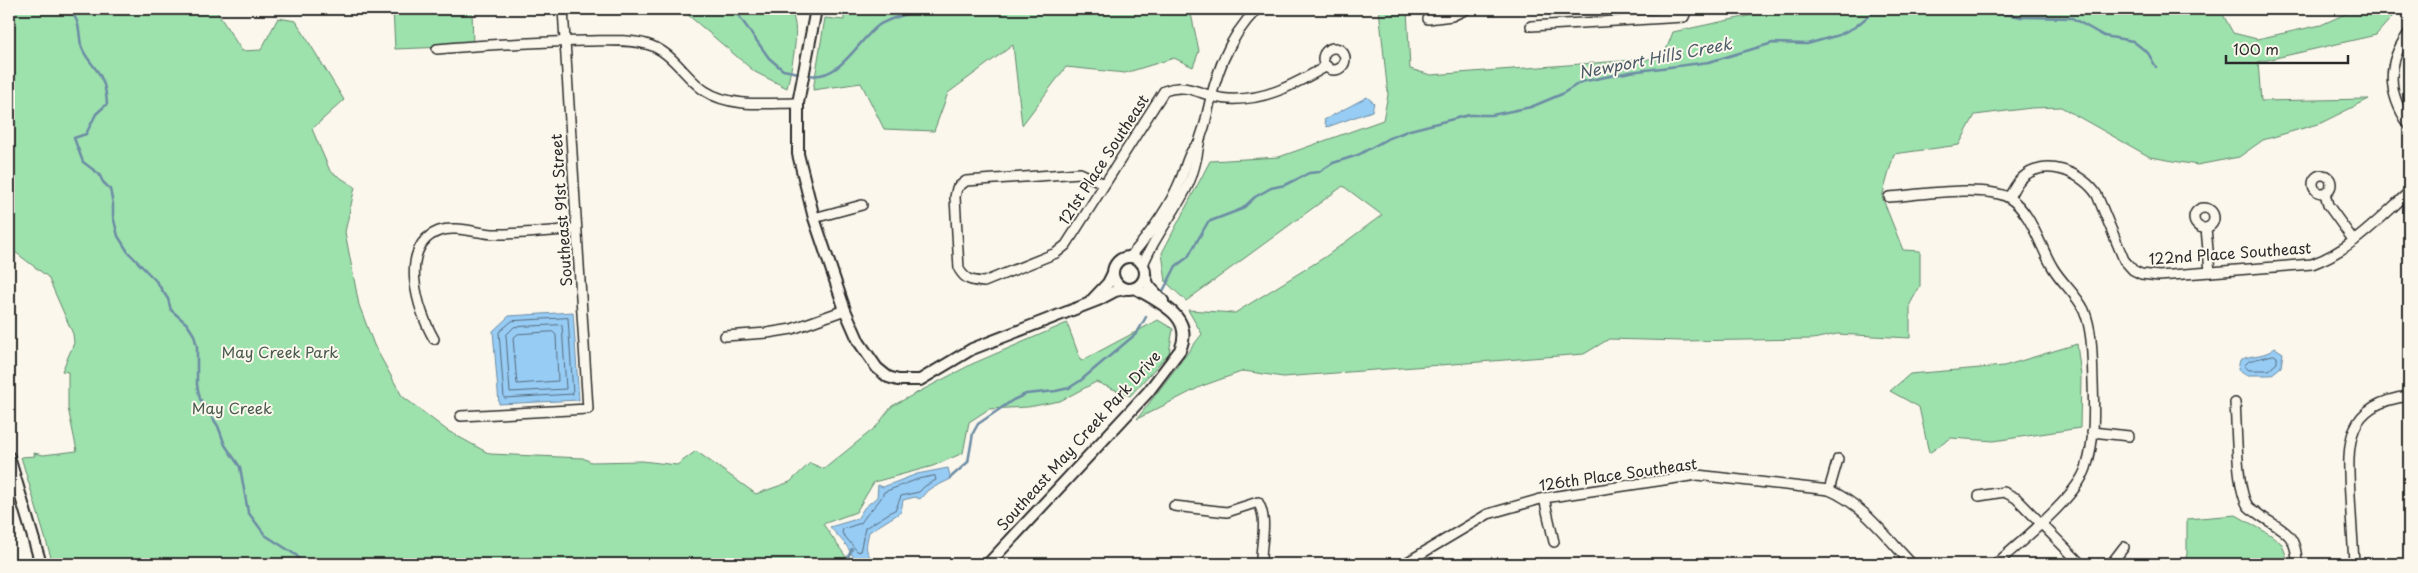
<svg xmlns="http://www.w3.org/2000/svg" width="2418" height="573" viewBox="0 0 2418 573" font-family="'Playpen Sans',sans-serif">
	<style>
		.green { fill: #9de1ad; stroke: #64866c }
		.water { fill: #97ccf5; stroke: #6c8ca4 }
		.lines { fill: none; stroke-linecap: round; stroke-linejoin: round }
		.shore { stroke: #566b7c; stroke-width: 1 }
		.stream { stroke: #6c8ca4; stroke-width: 2.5 }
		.minor-casing { stroke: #2b2b2b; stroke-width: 12 }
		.tertiary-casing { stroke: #2b2b2b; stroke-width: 14 }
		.minor { stroke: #fbf7ec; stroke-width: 9 }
		.tertiary { stroke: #fbf7ec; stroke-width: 10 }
		.labels { text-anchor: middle; stroke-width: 4; stroke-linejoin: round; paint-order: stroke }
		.street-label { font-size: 15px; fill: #2b2b2b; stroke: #fbf7ec }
		.park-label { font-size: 15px; fill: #48584c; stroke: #fbf7ec }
		.water-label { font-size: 16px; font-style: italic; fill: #4b5b68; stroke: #fbf7ec }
	</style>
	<rect width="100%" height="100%" fill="#fbf7ec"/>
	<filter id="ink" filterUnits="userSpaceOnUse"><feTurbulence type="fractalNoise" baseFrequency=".02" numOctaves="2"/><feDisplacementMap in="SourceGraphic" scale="10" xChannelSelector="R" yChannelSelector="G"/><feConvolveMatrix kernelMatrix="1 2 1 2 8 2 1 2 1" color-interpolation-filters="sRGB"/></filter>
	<g filter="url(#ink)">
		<!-- green -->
		<g class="green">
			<polygon points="9,9 215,9 242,51 261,50 278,18 296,21 344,100 312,129 330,171 355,187 345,232 359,305 374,345 402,396 448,431 490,454 583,458 591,462 642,461 677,465 696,451 756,494 790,482 810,463 824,469 876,427 892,406 972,364 1067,323 1081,361 1158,320 1173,329 1169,353 1130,396 1096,382 1060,401 1028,407 989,409 969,422 963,453 933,466 874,482 856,512 823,524 851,564 53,564 21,457 35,456 34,453 43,455 77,451 68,408 68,372 62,371 74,343 73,334 48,277 15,252 9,251"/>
			<polygon points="393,9 472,9 473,46 395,49"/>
			<path d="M681 9H789C803 25 791 68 787 88L755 72Z"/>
			<polygon points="844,9 1190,9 1199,51 1193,67 1174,58 1125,73 1066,67 1022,125 1013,45 948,93 934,131 884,129 861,83 813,90 825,18 844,20"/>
			<polygon points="1379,9 1407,9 1410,69 1431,75 1663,58 1673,32 1781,9 2220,9 2233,33 2257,39 2321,25 2356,9 2399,9 2376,35 2258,62 2261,101 2369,99 2321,123 2263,140 2239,157 2197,165 2150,157 2061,107 2031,108 1975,115 1959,145 1894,154 1882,197 1903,250 1920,251 1920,286 1910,304 1910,338 1837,334 1813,339 1680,341 1609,339 1584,354 1283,377 1244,371 1202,386 1137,419 1202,334 1188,310 1235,313 1325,257 1382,215 1343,186 1186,301 1166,282 1162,253 1210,161 1279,157 1383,120 1388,95"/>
			<polygon points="2077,344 2081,376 2080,428 1994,441 1951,438 1929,453 1919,407 1890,391 1910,374 2004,366"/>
			<polygon points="2236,515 2271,535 2282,544 2289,564 2184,564 2187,554 2187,519"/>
		</g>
		<!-- water -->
		<g class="water">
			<polygon points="1367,97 1374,103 1372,111 1327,127 1324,120"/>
			<polygon points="573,312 579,400 499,404 493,331 509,316"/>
			<path d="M2275 348 2283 353 2281 367 2271 375H2247L2238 369 2240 360C2252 354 2265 357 2275 348Z"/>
			<path d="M948 468 951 479 928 490 920 499 915 497 903 500 901 512 869 532C865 550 865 551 876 564H858L846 545 830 527 857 519 864 508 877 497 878 485 883 487 917 474Z"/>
		</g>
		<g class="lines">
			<!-- shore -->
			<g class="shore">
				<polygon points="568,318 573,394 504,398 499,332 512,321"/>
				<polygon points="562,325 566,389 510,392 506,335 514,327"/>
				<polygon points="553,332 556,335 558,381 517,384 513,338 518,334"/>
				<polygon points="2274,355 2277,357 2277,363 2269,370 2249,370 2244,366 2249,361"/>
				<path d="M935 476 936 480 925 486 919 492 901 496 896 509 865 528 860 552 857 551 842 533 843 529 861 523C868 511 880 503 884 492L918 479Z"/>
			</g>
			<!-- stream -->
			<g class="stream">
				<path d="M69 9C81 23 78 29 81 45 83 54 90 61 95 68 104 79 106 90 107 104L96 114 86 134 74 138 83 162 99 174 103 182 110 189 113 204V216L118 236 128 252 156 281 168 299 171 310 187 324 194 335 197 347V385L200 399 218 426 225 445 240 467 248 512 265 535 296 555 303 564"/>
				<polyline points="734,9 769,58 783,70 799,73"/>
				<polyline points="1980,9 2021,17 2072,18 2104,36 2133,41 2148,53 2156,67"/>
				<path d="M809 75C840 81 858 40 879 25 891 17 907 15 919 9"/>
				<polyline points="1163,291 1176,266 1188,257 1208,222 1242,209 1255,197 1271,188 1285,185 1309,173 1319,172 1333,163 1358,155 1387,139 1410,130 1469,115 1492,115 1531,107 1562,94 1581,82 1630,72 1709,62 1773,43 1807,44 1839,35 1855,27 1877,9"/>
				<polyline points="950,478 968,462 973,433 978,424 1013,400 1026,394 1056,391 1069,388 1080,381 1137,333 1146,317"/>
				<polyline points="848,557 852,549"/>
			</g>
			<!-- minor casing -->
			<g class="minor-casing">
				<g id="minor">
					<polyline points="1428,19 1452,16 1467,9"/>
					<polyline points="1531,26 1684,17 1687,9"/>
					<path d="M2409 33C2385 64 2388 94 2409 125"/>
					<circle cx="1334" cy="59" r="11"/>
					<path d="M437 49C486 45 536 42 585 41 606 41 627 39 646 44 673 51 683 76 705 91 731 108 769 103 798 103"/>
					<circle cx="2322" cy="184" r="9"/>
					<path d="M1105 184 1080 173 966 181 957 188 955 197 959 269C965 280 972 281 984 282L1056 253 1066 245 1164 91C1190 81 1203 98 1228 99 1266 101 1295 84 1327 66"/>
					<polyline points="2325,193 2328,205 2354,241"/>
					<path d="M1889 197C1916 195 1986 184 2009 198 2031 211 2040 247 2053 268 2062 283 2077 295 2084 310 2093 332 2092 358 2093 382 2094 409 2095 442 2086 468 2076 498 2020 542 1996 564"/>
					<path d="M2009 197C2013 191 2016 183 2022 178 2045 157 2082 172 2097 195L2124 260 2133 270 2141 274 2159 276 2312 264C2351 250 2379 219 2409 192"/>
					<circle cx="2204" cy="218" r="10"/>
					<polyline points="814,218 862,205"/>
					<polyline points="2206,228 2210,272"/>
					<path d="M1130 257C1149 235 1169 208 1180 181 1186 168 1187 152 1199 143"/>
					<path d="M1143 265C1154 236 1175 213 1188 185 1194 172 1197 158 1199 144 1200 136 1205 127 1206 119 1215 77 1226 40 1257 9"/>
					<polyline points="725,336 767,333 792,329 845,310"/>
					<path d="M434 339C418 312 397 246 439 231 456 225 479 234 496 234 523 234 550 231 576 229"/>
					<path d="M2235 403C2237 426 2236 489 2248 506 2250 509 2255 511 2257 513 2279 530 2297 530 2297 564"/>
					<polyline points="461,416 588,409 563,9"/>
					<polyline points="2092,432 2129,436"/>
					<polyline points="1829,490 1838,459"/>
					<polyline points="1979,496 2004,492 2016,498 2081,564"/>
					<polyline points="1544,498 1554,542"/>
					<path d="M1174 506 1227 512 1258 502C1269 521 1260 544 1261 564"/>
					<path d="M1404 564 1488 514 1544 498 1697 475 1829 490C1863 504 1887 538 1912 564"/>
					<polyline points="2111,564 2124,547"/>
					<path d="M2354 564C2353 541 2351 518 2350 495 2347 443 2345 404 2409 396"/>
				</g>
			</g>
			<!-- tertiary casing -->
			<g class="tertiary-casing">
				<g id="tertiary">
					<polyline points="816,9 798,103 798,154 814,218 845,310 859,342 877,368 888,377 898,380 920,380 972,349 1098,300 1115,291 1125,289"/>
					<circle cx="1129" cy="273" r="16"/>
					<polyline points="1145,276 1149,286 1163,301"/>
					<polyline points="1091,301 1108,283 1113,273"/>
					<polyline points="9,457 41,564"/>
					<path d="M988 564 1148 392 1180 350C1195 316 1159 303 1135 288"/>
				</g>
			</g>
			<!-- minor -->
			<use href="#minor" class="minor"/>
			<!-- tertiary -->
			<use href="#tertiary" class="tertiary"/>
		</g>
	</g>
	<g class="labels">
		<!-- street labels -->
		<g class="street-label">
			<text transform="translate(1104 160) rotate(-57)" y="5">121st Place Southeast</text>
			<text transform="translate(562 210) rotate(-94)" y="5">Southeast 91st Street</text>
			<text transform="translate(2230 254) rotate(-4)" y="5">122nd Place Southeast</text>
			<text transform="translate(1079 441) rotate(-48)" y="5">Southeast May Creek Park Drive</text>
			<text transform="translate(1618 475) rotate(-8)" y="5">126th Place Southeast</text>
		</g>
		<!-- park labels -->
		<g class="park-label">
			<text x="280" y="358">May Creek Park</text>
			<text x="232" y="414">May Creek</text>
		</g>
		<!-- water labels -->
		<g class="water-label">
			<text transform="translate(1655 58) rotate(-11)" y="6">Newport Hills Creek</text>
		</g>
	</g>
	<!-- margin -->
	<rect width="2418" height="573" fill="none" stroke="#fbf7ec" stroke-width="30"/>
	<rect x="15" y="15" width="2388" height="543" fill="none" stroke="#2b2b2b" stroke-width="2" filter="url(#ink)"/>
	<!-- scale -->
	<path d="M2226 55v8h122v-8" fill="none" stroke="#2b2b2b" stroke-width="2.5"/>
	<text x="2233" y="55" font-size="15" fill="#2b2b2b" stroke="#fbf7ec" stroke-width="4" paint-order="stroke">100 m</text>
</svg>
